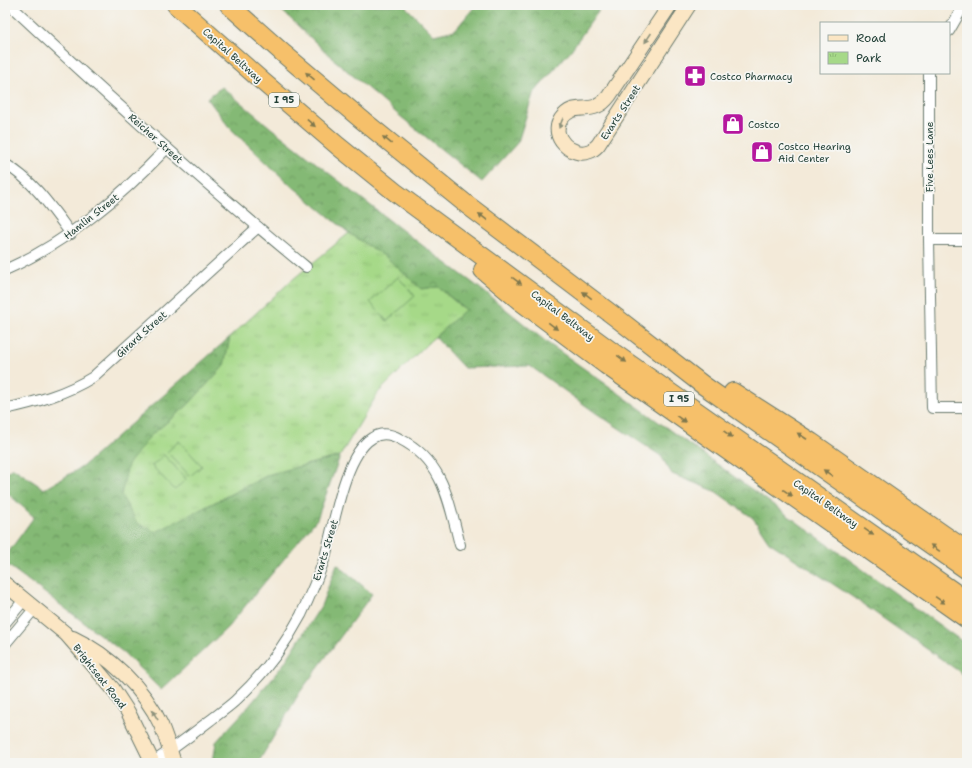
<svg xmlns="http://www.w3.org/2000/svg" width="972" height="768" viewBox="0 0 972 768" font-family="'Shantell Sans',sans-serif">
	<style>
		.forest { fill: url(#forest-crowns); stroke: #527b54 }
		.park { fill: url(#park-tufts); stroke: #628b5e }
		.pitch { fill: #a6d988; stroke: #628b5e }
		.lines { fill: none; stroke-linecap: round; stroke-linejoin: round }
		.street-casing { stroke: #697a6e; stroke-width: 12 }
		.secondary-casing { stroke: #697a6e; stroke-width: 16 }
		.highway-casing { stroke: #697a6e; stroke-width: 20 }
		.street { stroke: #fff; stroke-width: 10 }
		.secondary { stroke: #fbe6c4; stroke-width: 14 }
		.highway { stroke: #f6c06b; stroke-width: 18 }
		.oneway { fill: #8d927c }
		.oneway2 { fill: #80784d }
		.labels { text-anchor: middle; stroke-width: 3.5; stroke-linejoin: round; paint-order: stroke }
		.shield { fill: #f6f6f2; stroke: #60746d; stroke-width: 1 }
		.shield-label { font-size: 9px; font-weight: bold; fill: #1f3d34 }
		.street-label { font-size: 10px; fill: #1f3d34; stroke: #f6f6f2 }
		.poi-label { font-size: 10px; fill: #1f3d34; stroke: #f6f6f2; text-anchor: start }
	</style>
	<defs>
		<pattern id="forest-crowns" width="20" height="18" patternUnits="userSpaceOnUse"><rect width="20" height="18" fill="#84b974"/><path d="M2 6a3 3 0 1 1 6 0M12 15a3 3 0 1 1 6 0" fill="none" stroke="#6b9860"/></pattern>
		<pattern id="park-tufts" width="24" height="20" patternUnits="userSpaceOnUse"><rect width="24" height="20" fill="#a6d988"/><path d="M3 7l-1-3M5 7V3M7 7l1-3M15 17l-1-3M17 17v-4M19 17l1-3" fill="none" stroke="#8ebb76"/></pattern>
	</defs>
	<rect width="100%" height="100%" fill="#f6f6f2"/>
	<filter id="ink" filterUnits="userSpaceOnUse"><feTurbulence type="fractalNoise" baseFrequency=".025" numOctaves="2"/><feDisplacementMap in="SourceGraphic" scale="8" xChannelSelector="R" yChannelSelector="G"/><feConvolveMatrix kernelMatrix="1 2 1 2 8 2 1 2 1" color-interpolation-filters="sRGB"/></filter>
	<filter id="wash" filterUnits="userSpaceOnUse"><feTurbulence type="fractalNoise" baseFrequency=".012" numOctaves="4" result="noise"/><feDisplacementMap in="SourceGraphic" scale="16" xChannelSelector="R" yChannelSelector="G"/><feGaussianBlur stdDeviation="0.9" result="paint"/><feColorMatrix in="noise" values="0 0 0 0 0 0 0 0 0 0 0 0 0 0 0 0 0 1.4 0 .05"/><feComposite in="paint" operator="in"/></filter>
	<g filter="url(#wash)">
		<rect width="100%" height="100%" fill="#f3ead9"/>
		<!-- forest -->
		<g class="forest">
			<polygon points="276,5 404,5 434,35 455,30 476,5 598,5 598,12 571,50 533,94 518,142 482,182 400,116 331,57"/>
			<polygon points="222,87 271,128 407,234 477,286 549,344 613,389 967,645 967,677 854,598 769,542 753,518 715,491 672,474 661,456 596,413 530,366 464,368 435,337 465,309 438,287 421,289 387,259 349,233 286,181 229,127 207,98"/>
			<polygon points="230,337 224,366 187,406 150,436 196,512 270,474 340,456 317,519 227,628 161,690 123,652 5,563 5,557 34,517 5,491 5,473 13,468 44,489 82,467"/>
			<polygon points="337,564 372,594 300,692 258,763 213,763 216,742 249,706 283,665 321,606"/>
		</g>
		<!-- park -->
		<polygon class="park" points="349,233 387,258 421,289 438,287 465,310 431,340 378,393 340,456 270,474 156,532 137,523 121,495 128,465 150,436 187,406 224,366 230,337 292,280"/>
		<!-- pitch -->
		<g class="pitch">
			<polygon points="398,277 415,296 387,321 370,302"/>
			<polygon points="179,441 202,466 190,476 167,452"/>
			<polygon points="164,455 186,479 175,490 152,466"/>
		</g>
	</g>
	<g filter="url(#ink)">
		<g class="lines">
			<!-- street casing -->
			<g class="street-casing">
				<g id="street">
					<path d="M10 5C106 95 204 183 306 267"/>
					<polyline points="949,31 964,5"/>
					<polyline points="929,73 929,240 932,408 967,408"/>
					<path d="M5 164C34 181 51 207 71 234"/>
					<polyline points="929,240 967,240"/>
					<path d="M5 270C68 242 120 197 167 148"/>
					<path d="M5 409C36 402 66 394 93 377L258 227"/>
					<polyline points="5,623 24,600"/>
					<polyline points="5,644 35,608"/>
					<path d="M152 763C171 750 190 736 208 722 217 715 226 709 235 701 261 677 284 647 301 615 310 596 318 577 325 557 334 526 344 455 372 438 381 432 391 434 400 439 444 461 449 503 460 545"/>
				</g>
			</g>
			<!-- secondary casing -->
			<g class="secondary-casing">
				<g id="secondary">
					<path d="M670 5 609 96C606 100 602 104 597 106 583 112 573 103 561 119 549 136 572 159 590 151 593 150 596 147 598 145L689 5"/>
					<polyline points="5,584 66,634 93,665 113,689 128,712 153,763"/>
					<path d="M73 638C109 655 144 688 161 725 166 737 170 750 174 763"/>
				</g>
			</g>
			<!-- highway casing -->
			<g class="highway-casing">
				<g id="highway">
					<polyline points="176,5 262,81 338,146 395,192 614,353 967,601"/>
					<polyline points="229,5 284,54 361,119 466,204 618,319 703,385 967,570"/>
					<polyline points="483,270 520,301 606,365 967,619"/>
					<polyline points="733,392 811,442 967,551"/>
				</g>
			</g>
			<!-- street -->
			<use href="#street" class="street"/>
			<!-- secondary -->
			<use href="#secondary" class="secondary"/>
			<!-- highway -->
			<use href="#highway" class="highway"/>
		</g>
		<!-- one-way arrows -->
		<defs><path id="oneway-solid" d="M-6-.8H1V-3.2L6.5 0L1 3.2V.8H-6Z"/></defs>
		<g class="oneway">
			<use href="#oneway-solid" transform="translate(648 38) rotate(124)"/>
			<use href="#oneway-solid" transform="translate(561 123) rotate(112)"/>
			<use href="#oneway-solid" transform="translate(155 715) rotate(-120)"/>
		</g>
		<g class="oneway2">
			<use href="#oneway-solid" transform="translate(310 76) rotate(-140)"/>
			<use href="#oneway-solid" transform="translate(311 123) rotate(40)"/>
			<use href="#oneway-solid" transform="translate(387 140) rotate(-141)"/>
			<use href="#oneway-solid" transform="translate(483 217) rotate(-143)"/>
			<use href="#oneway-solid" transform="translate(517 281) rotate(36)"/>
			<use href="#oneway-solid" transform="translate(587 295) rotate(-143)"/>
			<use href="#oneway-solid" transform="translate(553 326) rotate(37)"/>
			<use href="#oneway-solid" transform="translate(622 359) rotate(36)"/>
			<use href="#oneway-solid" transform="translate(681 419) rotate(35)"/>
			<use href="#oneway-solid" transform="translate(728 434) rotate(35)"/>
			<use href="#oneway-solid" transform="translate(802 436) rotate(-147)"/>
			<use href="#oneway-solid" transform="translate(828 473) rotate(-145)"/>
			<use href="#oneway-solid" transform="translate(788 493) rotate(35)"/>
			<use href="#oneway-solid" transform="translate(869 532) rotate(35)"/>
			<use href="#oneway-solid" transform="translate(935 548) rotate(-145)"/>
			<use href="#oneway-solid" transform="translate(940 600) rotate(35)"/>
		</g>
	</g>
	<!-- icons -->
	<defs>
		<g id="pharmacy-square" transform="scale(1.15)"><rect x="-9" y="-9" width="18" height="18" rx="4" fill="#b5179e" stroke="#f6f6f2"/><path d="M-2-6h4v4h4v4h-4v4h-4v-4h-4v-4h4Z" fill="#fff"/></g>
		<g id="shop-square" transform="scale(1.15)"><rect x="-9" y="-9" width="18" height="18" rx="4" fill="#b5179e" stroke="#f6f6f2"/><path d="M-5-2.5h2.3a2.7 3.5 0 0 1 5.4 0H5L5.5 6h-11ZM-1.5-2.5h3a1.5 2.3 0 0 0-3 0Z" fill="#fff"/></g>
	</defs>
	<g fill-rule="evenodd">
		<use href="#pharmacy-square" x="695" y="76"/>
		<use href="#shop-square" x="733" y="124"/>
		<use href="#shop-square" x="762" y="152"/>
	</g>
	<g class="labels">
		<!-- shield labels -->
		<g class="shield">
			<rect x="269" y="93" width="30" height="14" rx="3"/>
			<rect x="664" y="392" width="30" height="14" rx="3"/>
		</g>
		<g class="shield-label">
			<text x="284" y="103">I 95</text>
			<text x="679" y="402">I 95</text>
		</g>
		<!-- street labels -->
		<g class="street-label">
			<text transform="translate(233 55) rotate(42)" y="4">Capital Beltway</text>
			<text transform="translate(620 112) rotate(-57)" y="4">Evarts Street</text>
			<text transform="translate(156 138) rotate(42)" y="4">Reicher Street</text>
			<text transform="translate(929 157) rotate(-90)" y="4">Five Lees Lane</text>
			<text transform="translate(91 216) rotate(-38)" y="4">Hamlin Street</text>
			<text transform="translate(563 315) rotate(37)" y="4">Capital Beltway</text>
			<text transform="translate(141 334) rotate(-42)" y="4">Girard Street</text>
			<text transform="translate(826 503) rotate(35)" y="4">Capital Beltway</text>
			<text transform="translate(325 550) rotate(-73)" y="4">Evarts Street</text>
			<text transform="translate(100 676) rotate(52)" y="4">Brightseat Road</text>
		</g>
		<!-- poi labels -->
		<g class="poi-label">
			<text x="710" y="80">Costco Pharmacy</text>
			<text x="748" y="128">Costco</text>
			<text x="778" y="150">Costco Hearing<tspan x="778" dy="12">Aid Center</tspan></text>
		</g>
	</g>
	<!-- margin -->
	<rect width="972" height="768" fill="none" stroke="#f6f6f2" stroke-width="20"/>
	<!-- legend -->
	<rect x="820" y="22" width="130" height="52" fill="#f6f6f2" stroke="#a0aca6"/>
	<rect x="828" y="35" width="20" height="6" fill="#fbe6c4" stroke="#a0aca6"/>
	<text x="856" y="42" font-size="12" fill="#1f3d34">Road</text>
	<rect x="828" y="52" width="20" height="12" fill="url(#park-tufts)" stroke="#a0aca6"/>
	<text x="856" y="62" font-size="12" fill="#1f3d34">Park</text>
</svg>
